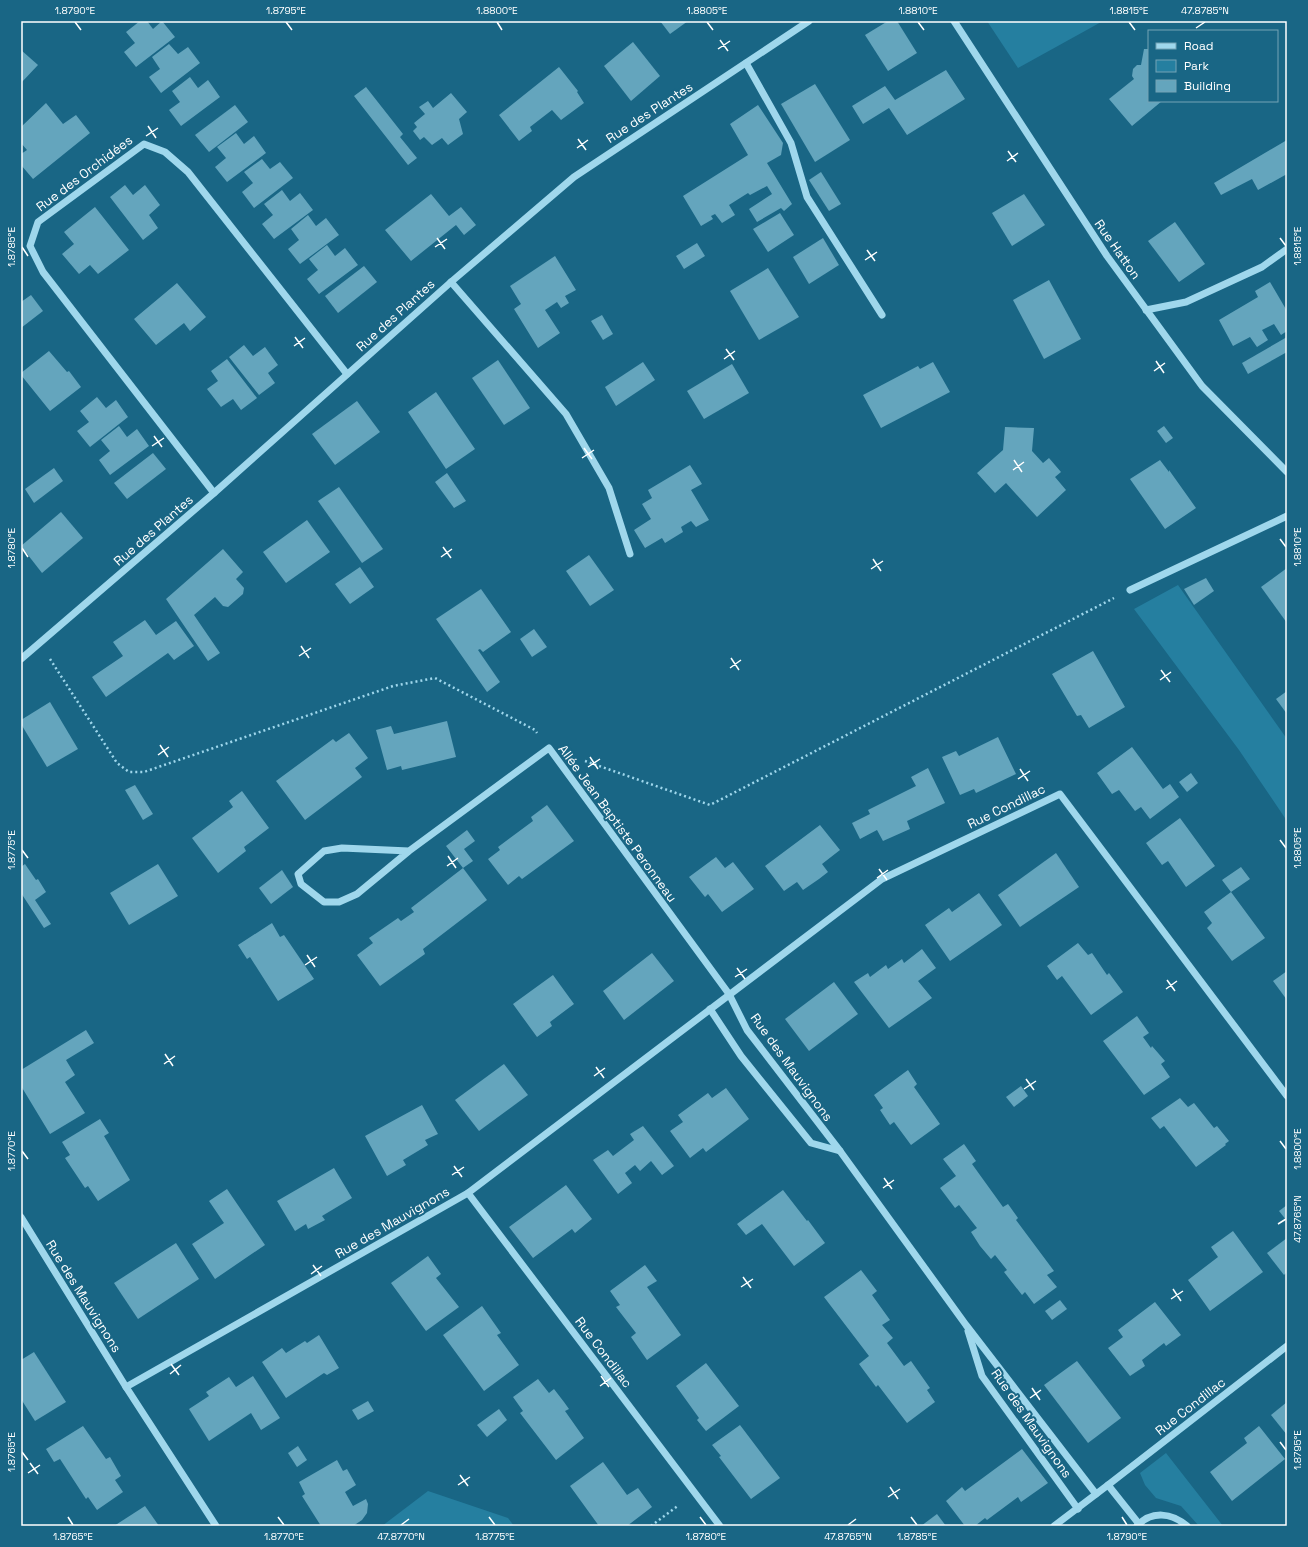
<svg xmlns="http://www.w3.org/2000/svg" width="1308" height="1547" viewBox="0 0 1308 1547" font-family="'Space Grotesk',sans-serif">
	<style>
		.green { fill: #257fa0 }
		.building { fill: #64a5bd }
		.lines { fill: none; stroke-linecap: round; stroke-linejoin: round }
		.path { stroke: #9fd7ec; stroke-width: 2.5; stroke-dasharray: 2 3; stroke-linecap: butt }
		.minor { stroke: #9fd7ec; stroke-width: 7 }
		.ticks { fill: none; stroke: #fff; stroke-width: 1.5 }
		.labels { text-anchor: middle; stroke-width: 4; stroke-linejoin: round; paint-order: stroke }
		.street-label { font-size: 13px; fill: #fff; stroke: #196685 }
		.neatline { fill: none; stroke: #fff; stroke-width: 1.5 }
		.ticks-label { font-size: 10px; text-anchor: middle; fill: #fff }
	</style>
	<rect width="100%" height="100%" fill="#196685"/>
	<!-- green -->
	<g class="green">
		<polygon points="987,21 1103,21 1018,68"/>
		<polygon points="1178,585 1287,739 1287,821 1239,750 1134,609"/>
		<polygon points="1166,1453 1223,1526 1199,1526 1181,1506 1156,1498 1145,1485 1140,1473"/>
		<polygon points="428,1491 508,1518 514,1526 382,1526"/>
	</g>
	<!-- building -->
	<g class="building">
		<polygon points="140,21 147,21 153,29 162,21 175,37 136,67 124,52 135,43 126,32"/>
		<polygon points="660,21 688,21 670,34"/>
		<polygon points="888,21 897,21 917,53 888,71 865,35"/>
		<polygon points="633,42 660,76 631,101 604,66"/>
		<polygon points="169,44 178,54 188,47 200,63 161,93 149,77 160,69 152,57"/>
		<polygon points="1144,49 1149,49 1149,101 1162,101 1132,126 1109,99 1134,79 1132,76 1133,69 1137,65 1141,65"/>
		<polygon points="21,50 38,65 21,83"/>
		<polygon points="559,67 578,91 577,92 584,103 561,120 552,110 530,127 532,131 519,141 499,115"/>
		<polygon points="946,70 965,99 907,135 889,108 863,124 852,106 885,86 895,100"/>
		<polygon points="190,77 198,88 208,80 220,97 181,126 169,110 180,102 172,91"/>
		<polygon points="815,84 850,140 815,162 781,104"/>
		<polygon points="366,87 403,134 400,137 417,158 408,165 354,96"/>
		<polygon points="451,93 467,112 459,119 463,134 448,145 442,138 432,145 424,137 420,140 413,131 417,127 414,123 425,114 419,107 428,101 433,108"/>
		<polygon points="46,103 63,124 76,115 90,133 33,179 21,165 21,154 27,150 21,143 21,127"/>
		<polygon points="235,105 248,122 209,152 195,135"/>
		<polygon points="758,105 783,143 781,155 767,163 792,204 784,211 781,208 757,222 749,209 772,194 767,186 750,195 748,193 729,205 735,215 722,223 715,214 711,216 713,219 701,226 683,196 748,155 730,124"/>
		<polygon points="236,133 244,144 254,136 266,153 227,182 215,167 226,158 217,147"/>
		<polygon points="1287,140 1287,174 1258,190 1252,179 1221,195 1214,183"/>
		<polygon points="262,159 270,169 280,162 293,178 254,208 242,192 253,183 244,172"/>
		<polygon points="821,172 841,204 829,211 809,180"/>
		<polygon points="125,185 133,195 145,185 160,205 149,215 158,228 143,240 110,197"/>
		<polygon points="282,190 290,201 300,193 313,210 274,239 262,224 273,215 264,204"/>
		<polygon points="431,194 449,216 461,207 476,225 464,235 456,225 411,261 385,230"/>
		<polygon points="1024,194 1045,225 1012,246 992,213"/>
		<polygon points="95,207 129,250 98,274 90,265 79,274 62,254 74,244 64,232"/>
		<polygon points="780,213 794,235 768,252 753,229"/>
		<polygon points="308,215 316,226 326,218 339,235 300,264 288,249 299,240 291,229"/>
		<polygon points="1175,222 1205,264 1179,282 1148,241"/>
		<polygon points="823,238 839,265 809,284 793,257"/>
		<polygon points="697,243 705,256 684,269 676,256"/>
		<polygon points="327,245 335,256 345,248 358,265 319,294 307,279 318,270 309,259"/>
		<polygon points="555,256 576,290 565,296 569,303 561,308 557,302 545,310 560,333 538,348 514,309 521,304 510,286"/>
		<polygon points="364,266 377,282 338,313 325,296"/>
		<polygon points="768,268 799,317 759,340 730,291"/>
		<polygon points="1049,280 1081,339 1044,359 1013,300"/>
		<polygon points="1270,282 1287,311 1287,331 1281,335 1274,324 1262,330 1268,340 1257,347 1250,337 1233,346 1219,320 1258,297 1255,291"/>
		<polygon points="177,283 206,317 190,331 184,323 156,345 134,319"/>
		<polygon points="31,295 43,311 21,328 21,302"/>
		<polygon points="602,315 613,334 603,340 591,321"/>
		<polygon points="1287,337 1287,352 1248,374 1242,363"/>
		<polygon points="244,345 253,356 265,347 278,365 268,373 275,383 259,395 229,357"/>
		<polygon points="49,351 67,372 69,371 81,387 50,411 21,375 21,373"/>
		<polygon points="227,359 257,398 241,410 233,399 221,407 207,389 218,381 211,371"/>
		<polygon points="498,360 530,408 504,425 472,378"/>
		<polygon points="643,362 655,380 616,406 605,387"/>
		<polygon points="933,362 950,392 881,428 863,395 918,366 920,369"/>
		<polygon points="732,364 749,393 704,419 687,391"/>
		<polygon points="436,392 475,449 446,469 408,412"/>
		<polygon points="97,397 106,408 116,400 128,417 90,447 77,431 89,422 80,411"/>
		<polygon points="357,401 380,432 335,465 312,434"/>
		<polygon points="119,426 127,437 137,429 149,446 110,475 99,460 110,451 101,440"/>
		<polygon points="1164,426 1173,438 1166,443 1157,431"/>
		<polygon points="1005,427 1034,428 1032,451 1043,463 1049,458 1061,472 1055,477 1066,490 1037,517 1006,483 995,493 977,473 1003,450"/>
		<polygon points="153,453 166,469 127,499 114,483"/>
		<polygon points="1160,460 1169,472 1169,470 1196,508 1165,529 1130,479"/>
		<polygon points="690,465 702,484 691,490 709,520 696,527 691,521 681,527 683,532 665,543 662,538 645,548 634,530 651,519 642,504 652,498 648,490"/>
		<polygon points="54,468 63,481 34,503 25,489"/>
		<polygon points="447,473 466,501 454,508 435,482"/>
		<polygon points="339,487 383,549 362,563 318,501"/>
		<polygon points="61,512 83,538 42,573 21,546"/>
		<polygon points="307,520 330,552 286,583 263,552"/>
		<polygon points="223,549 243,572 236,579 244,588 243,594 228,607 223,606 215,597 194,615 220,653 208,661 166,599"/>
		<polygon points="589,555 614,590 590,606 566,571"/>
		<polygon points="360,567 374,587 350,604 335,584"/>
		<polygon points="1287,568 1287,623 1261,587"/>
		<polygon points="1206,578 1214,591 1194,605 1184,589"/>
		<polygon points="481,589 511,632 483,652 480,649 478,650 500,682 487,692 436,619"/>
		<polygon points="145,620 156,635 176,621 194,646 174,660 168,653 106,697 92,677 123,656 113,642"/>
		<polygon points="534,629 547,647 532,657 520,639"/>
		<polygon points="1093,651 1125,707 1089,728 1081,715 1077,716 1052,674"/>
		<polygon points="1287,691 1287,714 1276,699"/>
		<polygon points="50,702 78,749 47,767 21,724 21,720"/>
		<polygon points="447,721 456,757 402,770 401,766 387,770 376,730 391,726 394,734"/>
		<polygon points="349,733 368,758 355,768 362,777 305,820 276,781 333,739 336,742"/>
		<polygon points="998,737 1016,774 976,793 974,789 960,795 942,757 956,751 959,756"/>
		<polygon points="1132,747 1163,789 1170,784 1179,797 1150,819 1141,807 1135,811 1119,790 1112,794 1097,773"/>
		<polygon points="928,768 945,803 907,821 910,829 883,841 877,830 860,839 852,823 870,814 868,810 916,786 911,777"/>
		<polygon points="1191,773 1198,783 1187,792 1179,782"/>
		<polygon points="135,785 153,814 143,820 125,790"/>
		<polygon points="242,791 269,828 244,847 246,851 218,873 192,838 233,807 229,801"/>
		<polygon points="547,805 574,841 522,879 519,876 508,885 488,859 500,850 498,847 533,821 531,817"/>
		<polygon points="1180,818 1215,866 1186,887 1168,861 1162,865 1146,843"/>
		<polygon points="820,825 840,850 822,864 828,872 819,879 803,890 797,882 784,891 765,866"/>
		<polygon points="467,830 475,841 464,849 473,861 463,868 487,900 423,949 425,954 380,986 357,955 373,943 369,938 398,918 401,921 414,912 411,908 463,868 446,846"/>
		<polygon points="1056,853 1079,887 1020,927 998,895"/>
		<polygon points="716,857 725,868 733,862 754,889 722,912 708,894 705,897 689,877"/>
		<polygon points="25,864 36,880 38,879 46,892 35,900 51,924 44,928 21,893 21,867"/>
		<polygon points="158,864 178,896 129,925 110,893"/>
		<polygon points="1241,867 1250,879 1231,892 1265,938 1232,961 1207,928 1212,923 1204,912 1231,892 1222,880"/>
		<polygon points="282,870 293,887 271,904 259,888"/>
		<polygon points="979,893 1002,925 950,961 925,925 949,908 952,912"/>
		<polygon points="272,923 280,937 284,935 314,979 278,1001 250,957 247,959 238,945"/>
		<polygon points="1078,943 1088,955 1092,953 1107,975 1109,973 1123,992 1091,1015 1062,976 1057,980 1047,966"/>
		<polygon points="922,949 936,968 918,981 932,998 889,1028 854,982 868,973 870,977 886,965 888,969 902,959 904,963"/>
		<polygon points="652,953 674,981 624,1020 603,991"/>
		<polygon points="1287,971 1287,1000 1273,981"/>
		<polygon points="553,975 574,1004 550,1022 552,1026 537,1037 513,1004"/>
		<polygon points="834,982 858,1014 809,1051 785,1019"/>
		<polygon points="1137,1016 1149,1033 1143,1037 1151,1048 1152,1046 1165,1061 1161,1064 1170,1077 1144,1095 1103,1041"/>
		<polygon points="86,1030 94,1043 66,1060 75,1075 65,1082 85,1113 50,1134 21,1086 21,1070"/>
		<polygon points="504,1064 528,1095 479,1131 455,1100"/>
		<polygon points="908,1070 917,1084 914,1087 940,1124 911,1145 894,1122 890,1125 880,1110 883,1108 874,1095"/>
		<polygon points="1021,1086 1028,1096 1014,1107 1006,1097"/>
		<polygon points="726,1088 749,1119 706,1152 703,1148 690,1158 670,1131 683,1122 678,1115 708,1093 712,1098"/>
		<polygon points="1180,1098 1188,1107 1194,1103 1214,1128 1217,1126 1229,1141 1225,1144 1226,1145 1196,1167 1164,1126 1160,1129 1151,1118"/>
		<polygon points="422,1105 438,1134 425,1140 428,1145 403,1160 406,1165 387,1176 365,1136"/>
		<polygon points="100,1119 109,1133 104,1136 130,1180 98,1201 88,1186 85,1188 65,1158 70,1155 62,1142"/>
		<polygon points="643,1126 674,1166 662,1175 651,1161 640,1171 635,1165 625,1173 632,1183 618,1194 593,1160 608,1150 613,1156 634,1140 630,1134"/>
		<polygon points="964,1144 976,1161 972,1164 1003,1207 1008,1204 1018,1218 1016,1220 1054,1271 1047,1275 1057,1287 1034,1304 1025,1292 1022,1295 1004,1272 1007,1270 995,1255 991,1259 980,1246 971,1232 977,1228 959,1205 955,1208 940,1188 956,1176 943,1159"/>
		<polygon points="334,1168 352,1198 322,1216 325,1220 308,1229 306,1224 295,1231 277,1201"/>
		<polygon points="566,1185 592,1219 575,1233 572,1229 533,1258 509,1227"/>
		<polygon points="227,1189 265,1245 215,1279 192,1244 224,1223 209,1201"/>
		<polygon points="783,1190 807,1221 808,1220 825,1243 794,1266 762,1224 746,1235 737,1224"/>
		<polygon points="1287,1205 1287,1221 1279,1211"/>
		<polygon points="1233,1231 1263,1272 1210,1311 1188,1280 1218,1257 1211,1247"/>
		<polygon points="1287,1238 1287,1272 1284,1275 1267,1253"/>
		<polygon points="176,1243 199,1279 138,1319 114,1283"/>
		<polygon points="428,1256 441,1274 436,1278 459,1307 426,1331 391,1283"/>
		<polygon points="645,1265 657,1281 647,1287 681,1335 647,1360 631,1337 636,1333 616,1307 620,1305 610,1291"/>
		<polygon points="861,1270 877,1291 872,1295 890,1320 882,1325 893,1338 887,1343 904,1366 911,1361 930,1388 927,1390 935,1402 907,1423 878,1385 876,1387 859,1364 869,1356 824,1297"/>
		<polygon points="1060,1300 1067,1309 1052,1320 1045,1311"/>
		<polygon points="1155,1302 1181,1335 1166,1346 1164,1343 1142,1360 1145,1366 1130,1376 1108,1348 1123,1337 1118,1330"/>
		<polygon points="482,1306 501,1333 497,1335 519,1365 484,1391 443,1335"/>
		<polygon points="319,1335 339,1368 327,1375 324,1373 286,1398 262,1362 282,1348 286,1353 305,1341 307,1343"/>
		<polygon points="34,1352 66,1402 35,1421 21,1399 21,1360"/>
		<polygon points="1077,1361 1121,1418 1088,1443 1044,1385"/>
		<polygon points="706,1363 739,1406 706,1431 697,1420 699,1418 676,1386"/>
		<polygon points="253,1376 280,1418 261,1430 251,1413 209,1441 189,1409 209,1396 206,1392 229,1377 236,1387"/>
		<polygon points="538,1379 549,1393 554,1389 564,1402 569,1409 565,1411 584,1438 556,1460 520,1413 523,1411 513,1397"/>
		<polygon points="368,1401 374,1411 358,1420 352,1410"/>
		<polygon points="1287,1402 1287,1435 1271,1415"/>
		<polygon points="499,1409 507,1420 487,1437 477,1425"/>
		<polygon points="740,1425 780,1478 751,1499 719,1457 721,1456 712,1445"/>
		<polygon points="83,1426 106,1459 110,1457 121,1476 115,1480 123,1492 97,1510 88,1497 86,1499 60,1459 54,1462 46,1449"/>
		<polygon points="1259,1426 1285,1459 1232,1501 1210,1472 1247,1443 1244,1438"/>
		<polygon points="298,1446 307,1460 297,1467 288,1453"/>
		<polygon points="1022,1449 1048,1483 1021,1502 1018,1497 987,1520 985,1518 975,1526 965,1526 946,1501 962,1487 965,1491"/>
		<polygon points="337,1460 343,1471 347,1469 356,1485 345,1492 353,1506 366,1499 368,1504 367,1513 362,1520 353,1526 321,1526 302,1496 305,1494 299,1482"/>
		<polygon points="603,1462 627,1495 638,1488 652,1507 627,1526 599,1526 570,1486"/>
		<polygon points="145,1506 159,1526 114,1526"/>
		<polygon points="937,1514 946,1526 921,1526"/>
	</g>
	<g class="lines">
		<!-- path -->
		<g class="path">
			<polyline points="50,659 117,763 129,772 144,772 393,686 435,678 535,730 537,733"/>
			<polyline points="585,761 710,805 1114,598"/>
			<polyline points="651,1526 679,1505"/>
		</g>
		<!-- minor -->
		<g class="minor">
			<polyline points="954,21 1107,256 1202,386 1287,472"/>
			<polyline points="746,63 791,143 807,197 882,315"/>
			<polyline points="451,282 566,414 609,488 630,554"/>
			<polyline points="1146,310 1186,302 1262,267 1287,249"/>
			<polyline points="214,493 43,272 30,246 38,222 144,144 165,152 188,172 347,374"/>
			<polyline points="1130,590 1287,516"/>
			<polyline points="21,659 214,493 451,282 574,177 809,21"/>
			<polyline points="409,851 357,894 339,902 324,902 301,884 298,874 324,851 342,848 409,851 549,748 729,994 747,1030 840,1151 966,1325 1096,1494"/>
			<polyline points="710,1009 741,1056 811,1143 840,1151"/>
			<polyline points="468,1193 720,1526"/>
			<polyline points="21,1217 126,1387 216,1526"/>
			<polyline points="968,1331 982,1376 1078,1509"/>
			<polyline points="126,1387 468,1193 882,879 1060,794 1287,1096"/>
			<polyline points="1139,1524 1108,1485 1287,1346"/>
			<polyline points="1054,1526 1108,1485"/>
			<path d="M1137 1526C1152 1510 1172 1513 1187 1526"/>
		</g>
	</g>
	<!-- ticks -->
	<path class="ticks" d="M75 22 81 30M286 22 292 30M497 22 502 30M707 22 713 30M918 22 924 30M1129 22 1135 30M1196 28 1205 22M720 40 728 51M718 49 730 41M148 126 156 138M146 136 158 128M578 139 586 150M577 148 588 140M1008 151 1016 162M1007 161 1018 153M437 238 445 249M1280 238 1286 246M22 247 28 256M435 247 447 239M867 250 875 261M865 260 877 252M295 337 303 348M294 346 305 338M726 349 734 360M724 359 735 351M1156 361 1164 373M1154 371 1165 363M154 436 162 447M152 446 164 438M584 448 592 459M582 458 594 450M1014 460 1022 472M1013 470 1024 462M1280 539 1286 547M443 547 451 558M22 548 28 557M441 557 452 549M873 559 881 571M871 569 883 561M301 646 309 658M299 656 311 648M731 658 739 670M730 668 741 660M1161 670 1170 682M1160 680 1171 672M160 745 168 757M158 755 169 747M590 757 598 769M588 767 600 759M1020 769 1028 781M1018 779 1030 771M1280 840 1286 848M22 850 28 858M448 856 456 868M447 866 458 858M879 869 887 880M877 878 888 870M307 955 315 967M305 965 317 957M737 968 745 979M735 977 747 969M1167 980 1175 991M1166 989 1177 981M165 1054 173 1066M164 1064 175 1056M596 1067 604 1078M594 1076 605 1068M1026 1079 1034 1090M1024 1089 1036 1081M1280 1141 1286 1149M22 1151 28 1159M454 1166 462 1177M452 1175 464 1167M884 1178 892 1189M883 1188 894 1180M1278 1224 1286 1219M313 1265 321 1276M311 1274 322 1266M743 1277 751 1288M741 1287 753 1279M1173 1289 1181 1301M1171 1299 1183 1291M171 1364 179 1375M170 1374 181 1365M601 1376 609 1387M600 1386 611 1378M1032 1388 1040 1400M1030 1398 1041 1390M1280 1442 1286 1450M22 1452 28 1460M30 1463 38 1474M28 1473 40 1465M460 1475 468 1486M458 1485 470 1477M890 1487 898 1499M888 1497 900 1489M68 1517 73 1525M278 1517 284 1525M489 1517 495 1525M700 1517 706 1525M911 1517 917 1525M1122 1517 1127 1525M401 1525 409 1519M848 1525 856 1519"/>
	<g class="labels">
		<!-- street labels -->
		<g class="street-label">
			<text transform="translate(649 112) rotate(-33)" y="5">Rue des Plantes</text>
			<text transform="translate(84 173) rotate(-37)" y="5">Rue des Orchidées</text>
			<text transform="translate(1118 249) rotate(55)" y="5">Rue Hatton</text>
			<text transform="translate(395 315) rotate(-42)" y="5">Rue des Plantes</text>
			<text transform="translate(153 530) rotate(-41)" y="5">Rue des Plantes</text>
			<text transform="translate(1006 806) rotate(-26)" y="5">Rue Condillac</text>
			<text transform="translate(618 823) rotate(54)" y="5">Allée Jean Baptiste Peronneau</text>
			<text transform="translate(792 1067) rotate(54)" y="5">Rue des Mauvignons</text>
			<text transform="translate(392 1222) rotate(-30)" y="5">Rue des Mauvignons</text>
			<text transform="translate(84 1296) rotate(58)" y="5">Rue des Mauvignons</text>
			<text transform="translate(604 1352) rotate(53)" y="5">Rue Condillac</text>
			<text transform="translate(1190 1406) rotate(-38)" y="5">Rue Condillac</text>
			<text transform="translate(1032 1423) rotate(55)" y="5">Rue des Mauvignons</text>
		</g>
	</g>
	<!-- border -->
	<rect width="1308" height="1547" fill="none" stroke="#196685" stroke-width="44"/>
	<!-- legend -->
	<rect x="1148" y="30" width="130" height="72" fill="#196685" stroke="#75a3b6"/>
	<rect x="1156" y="43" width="20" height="6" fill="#9fd7ec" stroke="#75a3b6"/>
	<text x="1184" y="50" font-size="12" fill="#ffffff">Road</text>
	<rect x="1156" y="60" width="20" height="12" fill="#257fa0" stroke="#75a3b6"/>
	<text x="1184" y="70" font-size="12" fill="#ffffff">Park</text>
	<rect x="1156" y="80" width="20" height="12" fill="#64a5bd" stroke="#75a3b6"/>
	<text x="1184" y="90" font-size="12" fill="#ffffff">Building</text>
	<rect x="22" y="22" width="1264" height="1503" class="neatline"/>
	<g class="ticks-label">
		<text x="75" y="14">1.8790°E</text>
		<text x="286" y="14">1.8795°E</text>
		<text x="497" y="14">1.8800°E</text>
		<text x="707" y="14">1.8805°E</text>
		<text x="918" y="14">1.8810°E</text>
		<text x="1129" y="14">1.8815°E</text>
		<text x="1205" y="14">47.8785°N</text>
		<text transform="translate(1297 246) rotate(-90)" y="4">1.8815°E</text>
		<text transform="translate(11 247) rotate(-90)" y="4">1.8785°E</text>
		<text transform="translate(1297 547) rotate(-90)" y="4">1.8810°E</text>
		<text transform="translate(11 548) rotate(-90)" y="4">1.8780°E</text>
		<text transform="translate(1297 848) rotate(-90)" y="4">1.8805°E</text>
		<text transform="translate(11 850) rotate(-90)" y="4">1.8775°E</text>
		<text transform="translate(1297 1149) rotate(-90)" y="4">1.8800°E</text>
		<text transform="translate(11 1151) rotate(-90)" y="4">1.8770°E</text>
		<text transform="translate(1297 1219) rotate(-90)" y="4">47.8765°N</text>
		<text transform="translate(1297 1450) rotate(-90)" y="4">1.8795°E</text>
		<text transform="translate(11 1452) rotate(-90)" y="4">1.8765°E</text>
		<text x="73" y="1540">1.8765°E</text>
		<text x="284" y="1540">1.8770°E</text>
		<text x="401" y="1540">47.8770°N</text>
		<text x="495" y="1540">1.8775°E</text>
		<text x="706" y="1540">1.8780°E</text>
		<text x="848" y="1540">47.8765°N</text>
		<text x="917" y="1540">1.8785°E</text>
		<text x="1127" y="1540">1.8790°E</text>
	</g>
</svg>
